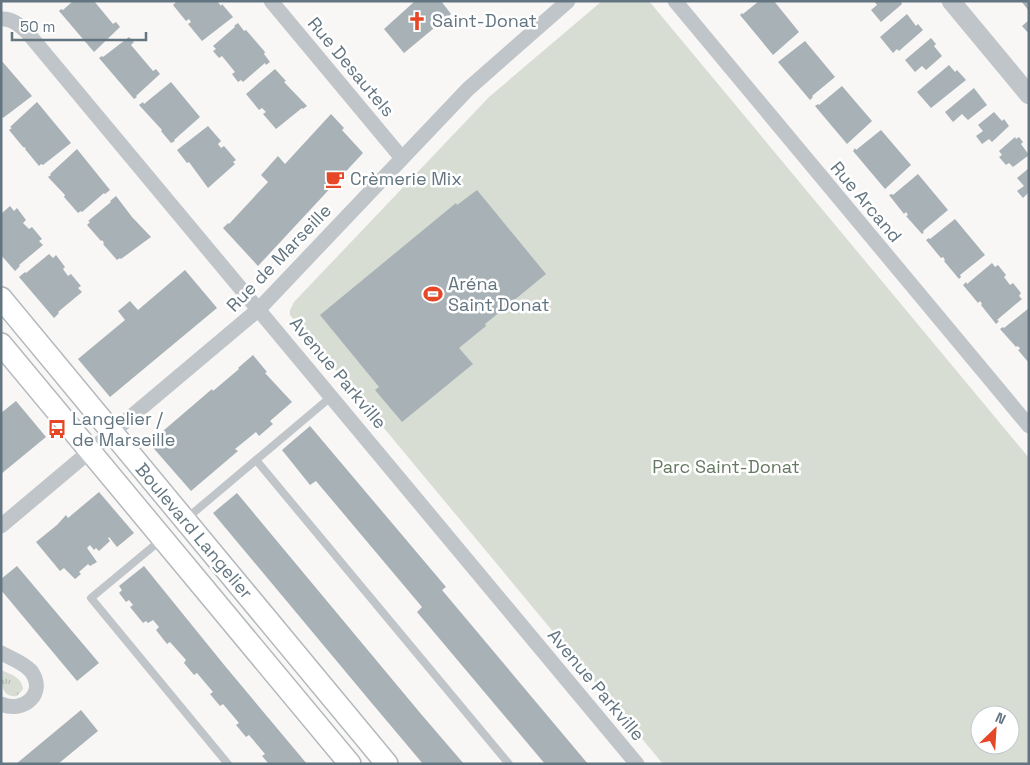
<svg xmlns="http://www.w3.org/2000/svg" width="1030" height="765" viewBox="0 0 1030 765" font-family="'Space Grotesk',sans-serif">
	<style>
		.grass { fill: url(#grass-tufts) }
		.park { fill: #d8ddd4; fill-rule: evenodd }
		.building { fill: #a7b1b6 }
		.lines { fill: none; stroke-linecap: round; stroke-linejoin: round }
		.secondary-casing { stroke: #b3b9bd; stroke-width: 24 }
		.service { stroke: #c0c5c9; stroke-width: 8 }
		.minor { stroke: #c0c5c9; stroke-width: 15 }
		.tertiary { stroke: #c0c5c9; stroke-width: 19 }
		.secondary { stroke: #fff; stroke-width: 21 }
		.labels { text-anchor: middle; stroke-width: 5; stroke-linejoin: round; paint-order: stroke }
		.poi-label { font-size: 18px; fill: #627580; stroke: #fff; text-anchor: start }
		.street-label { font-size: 18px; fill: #627580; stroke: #fff }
		.park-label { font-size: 18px; fill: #667861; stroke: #fff }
	</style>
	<defs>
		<pattern id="grass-tufts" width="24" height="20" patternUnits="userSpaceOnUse" patternTransform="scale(1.25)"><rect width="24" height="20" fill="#d8ddd4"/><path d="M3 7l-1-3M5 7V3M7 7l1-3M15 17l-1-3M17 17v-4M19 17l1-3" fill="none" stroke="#b3b8b1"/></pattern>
	</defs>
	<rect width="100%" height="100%" fill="#f8f7f5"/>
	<!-- grass -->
	<path class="grass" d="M1 670C10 674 22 677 23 689L17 696C1 698 1 682 1 670Z"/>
	<!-- park -->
	<path class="park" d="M602 1H649L1029 458V764H663L290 315V310L294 302 489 97ZM980 715H1010V745H980Z"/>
	<!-- building -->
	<g class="building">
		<polygon points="73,1 94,1 113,24 116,22 120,27 94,52 59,11 61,9 63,10"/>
		<polygon points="177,1 217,1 221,6 222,4 233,17 202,41 188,24 191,22 189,19 186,21 173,5"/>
		<polygon points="415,1 441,1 451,14 404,53 384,29"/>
		<polygon points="759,1 774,1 799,32 773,55 740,15 742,13 743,14"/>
		<polygon points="874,1 901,1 902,4 881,22 871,10 877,5"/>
		<polygon points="1021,1 1029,1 1029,11"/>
		<polygon points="907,14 916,26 918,24 923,30 899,51 897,49 893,53 880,37"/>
		<polygon points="1029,20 1029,34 1022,26"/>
		<polygon points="238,23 244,31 246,30 265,52 264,54 270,62 266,65 265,63 243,82 241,80 238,82 232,74 235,72 222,56 219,58 213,51 216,49 213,46 235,27 234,26"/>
		<polygon points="129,37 134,42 131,45 153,71 156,69 160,74 136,96 137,97 134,99 99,58 102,56 103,57"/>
		<polygon points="931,38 936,44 934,46 942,56 926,70 922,66 915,72 905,60"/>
		<polygon points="805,41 835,77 812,96 813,97 810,100 778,62"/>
		<polygon points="1,60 32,96 3,118 3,117 1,118"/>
		<polygon points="949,65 955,72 957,70 966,80 931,108 917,92"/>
		<polygon points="275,69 286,81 284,82 307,106 303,109 302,108 276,129 263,114 266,112 262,108 259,110 246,94"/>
		<polygon points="171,82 200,117 174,140 175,141 171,143 161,131 162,130 139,105 143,102 144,104"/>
		<polygon points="842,86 872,121 847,144 815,106 818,104 819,105"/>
		<polygon points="974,88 987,105 968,120 962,114 953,122 945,112"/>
		<polygon points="37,102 71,143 43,165 41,164 39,166 25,149 26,148 23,147 9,130 12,128 10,127"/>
		<polygon points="994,112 1002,121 1004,119 1009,126 992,142 989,139 982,144 976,136 983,131 978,125"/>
		<polygon points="331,114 344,128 342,130 363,153 258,266 223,228 228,223 229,224 268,182 261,175 278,156 285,164"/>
		<polygon points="208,126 221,141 218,144 221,148 224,146 236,160 233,162 235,164 208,188 189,162 187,163 177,150"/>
		<polygon points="881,130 911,165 885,189 853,151 855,148 856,150"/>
		<polygon points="1015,137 1016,139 1019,137 1023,142 1021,144 1029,155 1013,167 1009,163 1006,165 999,157 1002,155 999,151"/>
		<polygon points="77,149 110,190 105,194 104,193 82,212 81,211 78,213 64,197 65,195 48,177 51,175 50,174"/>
		<polygon points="1029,168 1029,192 1023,198 1017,191 1024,186 1017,178"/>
		<polygon points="918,174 948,210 923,231 924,232 922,234 906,216 908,215 906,212 904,214 889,195 892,194 893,195"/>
		<polygon points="477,190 546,274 485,324 486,326 459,348 473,364 402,422 375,390 379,387 320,315 456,203 457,205"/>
		<polygon points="116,196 132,217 151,237 121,259 120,258 117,260 103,244 104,243 102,240 101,241 87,225 90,222 88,221 111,202 110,201"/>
		<polygon points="10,206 14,211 17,208 26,220 23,223 29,229 32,227 42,239 39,241 43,245 19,265 20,266 15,271 1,255 1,214"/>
		<polygon points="955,219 985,255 960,275 961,277 959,279 944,261 945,260 943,257 941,258 926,240 929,238 930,239"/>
		<polygon points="49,254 53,258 56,255 65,267 63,269 68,276 71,274 81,286 78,288 82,292 58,312 59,313 54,318 19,277 25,272 26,273"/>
		<polygon points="992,263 995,267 998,265 1006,275 1004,277 1010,285 1013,283 1021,293 1019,296 1022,299 997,320 999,321 996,324 981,305 982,304 980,301 978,303 963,285 966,282 967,284"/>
		<polygon points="185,270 217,308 110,397 78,359 125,320 118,311 130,301 138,310"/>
		<polygon points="1029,308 1029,363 1018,350 1020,349 1019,347 1017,346 1016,347 1000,329 1003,327 1004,328"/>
		<polygon points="253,355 267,372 265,373 292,402 270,421 273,424 259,436 256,432 235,449 238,451 191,491 149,443 212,389 213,391 239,369 238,368"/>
		<polygon points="16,401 46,437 1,474 1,413"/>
		<polygon points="310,426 446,587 442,590 588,764 545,764 417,612 422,607 316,481 310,485 282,450"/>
		<polygon points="99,492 134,533 117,547 109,537 108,538 110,541 99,551 96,548 94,550 90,545 87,548 97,562 90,566 88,564 79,572 81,574 75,579 64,568 60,571 36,542 57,525 66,515 68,518"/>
		<polygon points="237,493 421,714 464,764 423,764 370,701 213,513"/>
		<polygon points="17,566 99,663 77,681 1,590 1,579"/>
		<polygon points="144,566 225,666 307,764 269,764 262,756 265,754 249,735 246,737 236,725 239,723 223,704 220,706 210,694 213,692 197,673 194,675 184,663 186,660 170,642 167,644 156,630 159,627 153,620 148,623 146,621 143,623 130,607 133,605 129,600 126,602 119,593 122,590 119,586"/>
		<polygon points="81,710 98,731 58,764 16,764"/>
	</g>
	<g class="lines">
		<!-- secondary casing -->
		<g class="secondary-casing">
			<g id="secondary">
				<polyline points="1,298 387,764"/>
				<polyline points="1,344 350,764"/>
			</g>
		</g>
		<!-- service -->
		<g class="service">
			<polyline points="256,460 509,764"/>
			<polyline points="186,519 332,396"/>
			<polyline points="162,539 91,598 228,764"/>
		</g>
		<!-- minor -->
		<g class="minor">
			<polyline points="271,1 401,157"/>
			<polyline points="675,1 1029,426"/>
			<path d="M1 19C12 18 19 25 27 32L637 764"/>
			<polyline points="1,526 259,309 468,89 568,1"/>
			<path d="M1 653C11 658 24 663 31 671 47 693 24 714 1 704"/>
		</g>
		<!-- tertiary -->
		<polyline class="tertiary" points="951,1 1029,95"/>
		<!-- secondary -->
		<use href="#secondary" class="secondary"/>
	</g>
	<!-- icons -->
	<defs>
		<g id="church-bare" transform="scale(1.5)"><path d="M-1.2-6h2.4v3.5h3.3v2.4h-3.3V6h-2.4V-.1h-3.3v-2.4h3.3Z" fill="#e64726" stroke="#fff" stroke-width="2.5" paint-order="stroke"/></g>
		<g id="cafe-bare" transform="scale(1.5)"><path d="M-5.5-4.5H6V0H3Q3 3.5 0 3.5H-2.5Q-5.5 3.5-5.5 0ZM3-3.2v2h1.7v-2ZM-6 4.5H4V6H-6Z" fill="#e64726" stroke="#fff" stroke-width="2.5" paint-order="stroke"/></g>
		<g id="stadium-bare" transform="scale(1.5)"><path d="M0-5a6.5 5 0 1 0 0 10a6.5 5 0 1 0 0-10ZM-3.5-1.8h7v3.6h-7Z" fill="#e64726" stroke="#fff" stroke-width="2.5" paint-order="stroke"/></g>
		<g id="bus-bare" transform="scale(1.5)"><path d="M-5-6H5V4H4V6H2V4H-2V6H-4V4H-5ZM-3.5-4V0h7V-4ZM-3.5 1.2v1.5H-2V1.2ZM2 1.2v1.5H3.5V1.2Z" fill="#e64726" stroke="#fff" stroke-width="2.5" paint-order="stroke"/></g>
	</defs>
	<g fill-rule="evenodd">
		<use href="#church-bare" x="417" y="21"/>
		<use href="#cafe-bare" x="335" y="179"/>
		<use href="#stadium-bare" x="433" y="294"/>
		<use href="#bus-bare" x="57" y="429"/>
	</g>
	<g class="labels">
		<!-- poi labels -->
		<g class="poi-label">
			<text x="432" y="27">Saint-Donat</text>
			<text x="350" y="185">Crèmerie Mix</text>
			<text x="448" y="290">Aréna<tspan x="448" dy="21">Saint Donat</tspan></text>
			<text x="72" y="425">Langelier /<tspan x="72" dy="21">de Marseille</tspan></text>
		</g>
		<!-- street labels -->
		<g class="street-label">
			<text transform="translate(351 67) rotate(50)" y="6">Rue Desautels</text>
			<text transform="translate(866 202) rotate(50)" y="6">Rue Arcand</text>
			<text transform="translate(279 258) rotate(-46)" y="6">Rue de Marseille</text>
			<text transform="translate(338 373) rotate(50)" y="6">Avenue Parkville</text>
			<text transform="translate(194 531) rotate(50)" y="6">Boulevard Langelier</text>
			<text transform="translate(596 685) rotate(50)" y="6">Avenue Parkville</text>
		</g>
		<!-- park labels -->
		<g class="park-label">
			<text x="726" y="473">Parc Saint-Donat</text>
		</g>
	</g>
	<!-- border -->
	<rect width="1030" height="765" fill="none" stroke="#627580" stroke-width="5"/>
	<!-- north arrow -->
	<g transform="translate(995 730) rotate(25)"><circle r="24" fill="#ffffff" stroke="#c0c8cc"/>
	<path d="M0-4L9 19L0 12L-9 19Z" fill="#e64726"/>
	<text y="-8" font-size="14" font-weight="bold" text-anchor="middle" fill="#627580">N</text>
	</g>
	<!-- scale -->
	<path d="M12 32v8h134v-8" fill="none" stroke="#627580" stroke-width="2.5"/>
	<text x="20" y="32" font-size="15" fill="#627580" stroke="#ffffff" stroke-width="4" paint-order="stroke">50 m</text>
</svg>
